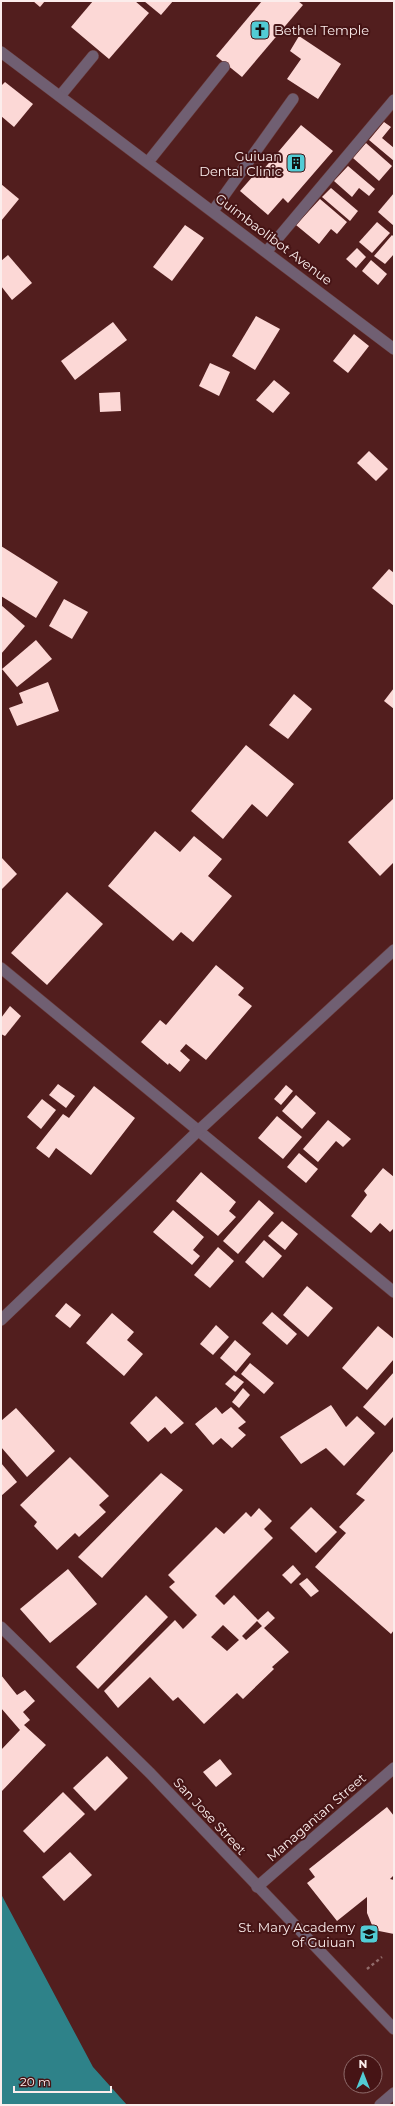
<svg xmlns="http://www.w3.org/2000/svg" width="395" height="2106" viewBox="0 0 395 2106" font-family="Montserrat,sans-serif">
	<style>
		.water { fill: #2e8289 }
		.building { fill: #fcd8d6; fill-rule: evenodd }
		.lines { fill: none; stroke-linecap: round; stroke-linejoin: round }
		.service-casing { stroke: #6a3b3b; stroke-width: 12 }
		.minor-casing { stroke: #6a3b3b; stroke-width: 12 }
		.tertiary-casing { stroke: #6a3b3b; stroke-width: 12 }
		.path { stroke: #916c6b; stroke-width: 2.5; stroke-dasharray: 3 3; stroke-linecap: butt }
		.service { stroke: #705f72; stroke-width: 11 }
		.minor { stroke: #705f72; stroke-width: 11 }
		.tertiary { stroke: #705f72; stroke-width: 11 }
		.labels { text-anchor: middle; stroke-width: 4; stroke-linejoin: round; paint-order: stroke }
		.poi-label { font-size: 13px; fill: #fbedec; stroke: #461415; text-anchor: end }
		.street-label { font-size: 13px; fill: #fbedec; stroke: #461415 }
	</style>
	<rect width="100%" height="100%" fill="#521e1e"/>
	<!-- water -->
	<polygon class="water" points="1,1894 93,2067 127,2105 1,2105"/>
	<!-- building -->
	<g class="building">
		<polygon points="33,1 45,1 40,7"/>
		<polygon points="93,1 135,1 149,13 109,59 71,27"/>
		<polygon points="144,1 173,1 161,15"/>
		<polygon points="262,1 298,1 303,5 242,77 216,56"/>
		<polygon points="299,36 341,64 318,99 287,79 301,59 290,51"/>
		<polygon points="5,82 33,104 14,127 1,116 1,86"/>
		<polygon points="384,122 391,127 382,138 394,148 394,161 369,140"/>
		<polygon points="301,125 333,151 288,203 283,198 268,215 240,191 254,175 257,177"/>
		<polygon points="366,143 392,166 379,181 353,158"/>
		<polygon points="348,166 375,189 369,196 359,188 352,197 334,181"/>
		<polygon points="1,184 19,199 1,221"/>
		<polygon points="331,188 358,211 350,221 322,197"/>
		<polygon points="394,193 394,226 378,212"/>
		<polygon points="320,199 347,222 337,234 331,229 319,244 296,225"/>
		<polygon points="377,222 390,233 372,253 359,242"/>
		<polygon points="185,225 204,238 172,281 153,267"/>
		<polygon points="392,235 394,237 394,254 385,264 374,256"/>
		<polygon points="357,248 366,257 356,268 346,259"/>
		<polygon points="8,255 32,283 12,300 1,286 1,261"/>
		<polygon points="371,260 387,274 378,285 362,271"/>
		<polygon points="256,316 280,329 255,370 232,356"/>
		<polygon points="113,322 127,340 75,380 61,361"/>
		<polygon points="354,334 369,346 348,373 333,361"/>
		<polygon points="210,363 230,372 219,396 199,386"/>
		<polygon points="274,380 290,393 273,413 256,400"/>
		<polygon points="120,392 121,411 100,412 99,393"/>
		<polygon points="369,451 388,469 376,481 357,463"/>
		<polygon points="1,546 58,582 36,618 1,596"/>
		<polygon points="389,569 394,573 394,606 372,588"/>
		<polygon points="64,599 88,612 72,639 49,626"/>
		<polygon points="1,605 25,626 1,654"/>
		<polygon points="36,640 52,659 17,687 2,669"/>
		<polygon points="48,682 59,711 17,726 9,708 23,703 19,693"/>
		<polygon points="394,688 394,709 384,701"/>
		<polygon points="294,694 312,709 288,739 269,725"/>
		<polygon points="246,745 294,784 267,817 252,804 223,839 191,811"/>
		<polygon points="393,799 394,862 380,876 348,842"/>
		<polygon points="155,831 180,852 194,836 222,859 208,876 232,896 193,942 181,932 173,941 108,886"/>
		<polygon points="1,857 17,874 1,890"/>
		<polygon points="67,892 103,924 47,985 11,953"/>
		<polygon points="216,965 244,988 238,995 252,1006 206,1060 186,1044 180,1051 190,1060 180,1072 169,1063 168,1065 141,1042 160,1020 166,1025"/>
		<polygon points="10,1006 21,1016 5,1036 1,1034 1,1018"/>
		<polygon points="58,1084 75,1096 66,1108 49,1095"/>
		<polygon points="286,1085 293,1091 281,1105 274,1099"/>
		<polygon points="94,1086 135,1118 91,1175 56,1148 49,1158 36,1148 63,1114 69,1118"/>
		<polygon points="296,1095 316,1113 302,1129 282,1111"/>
		<polygon points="42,1099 56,1110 41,1129 27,1117"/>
		<polygon points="277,1116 302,1137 283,1159 258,1138"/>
		<polygon points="328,1120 351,1139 343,1147 336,1141 318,1162 303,1149"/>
		<polygon points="299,1153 318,1169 306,1183 287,1167"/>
		<polygon points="383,1168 394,1177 394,1228 390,1232 380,1223 371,1233 351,1216 367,1195 364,1191"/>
		<polygon points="201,1172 236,1202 229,1211 236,1217 218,1236 176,1201"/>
		<polygon points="259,1200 274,1213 238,1254 223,1241"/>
		<polygon points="173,1210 204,1237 193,1250 200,1256 192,1265 153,1232"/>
		<polygon points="282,1221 298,1234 285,1250 268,1236"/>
		<polygon points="264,1240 282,1256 263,1278 245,1262"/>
		<polygon points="218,1247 234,1261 210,1288 194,1275"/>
		<polygon points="307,1286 333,1308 308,1337 283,1315"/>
		<polygon points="66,1303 81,1315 70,1328 55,1316"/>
		<polygon points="272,1312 297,1334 287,1345 262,1323"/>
		<polygon points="112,1313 134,1332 127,1340 143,1354 124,1376 86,1343"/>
		<polygon points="216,1325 229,1337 213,1355 200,1344"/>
		<polygon points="378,1326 394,1339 394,1359 367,1390 342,1368"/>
		<polygon points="235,1340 251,1354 236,1372 220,1358"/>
		<polygon points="250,1363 274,1383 264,1394 241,1374"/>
		<polygon points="394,1372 394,1416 385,1426 363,1407"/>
		<polygon points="234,1375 244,1382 235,1392 225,1384"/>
		<polygon points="243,1388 250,1395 239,1408 232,1402"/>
		<polygon points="156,1396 184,1423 171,1434 165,1427 148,1442 130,1423"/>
		<polygon points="331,1405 346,1427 357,1416 375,1433 344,1466 326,1448 301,1464 280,1437"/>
		<polygon points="216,1407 222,1414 231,1407 246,1422 238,1428 246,1435 232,1448 221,1438 213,1445 195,1424"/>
		<polygon points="16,1408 55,1451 27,1477 1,1447 1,1421"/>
		<polygon points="394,1450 394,1630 391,1634 315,1567 346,1533 339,1527 365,1500 356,1494"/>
		<polygon points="70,1457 109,1496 99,1505 106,1512 79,1537 75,1533 57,1550 34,1526 37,1522 20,1505"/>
		<polygon points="1,1463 17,1482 1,1496"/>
		<polygon points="161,1473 183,1490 102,1578 78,1557"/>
		<polygon points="311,1507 337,1532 316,1553 290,1528"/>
		<path d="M259 1508 272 1521 264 1529 273 1538 215 1596 224 1605 234 1595 258 1620 268 1611 275 1618 264 1628 289 1652 272 1667 274 1669 243 1699 237 1693 204 1724 178 1697 173 1701 150 1677 118 1708 104 1691 175 1620 183 1629 197 1615 169 1587 175 1582 168 1575 216 1527 224 1534 246 1512 251 1517ZM257 1621 262 1626 246 1640 242 1636ZM223 1625 239 1640 227 1651 211 1637Z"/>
		<polygon points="293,1565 301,1574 291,1584 282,1575"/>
		<polygon points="68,1569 97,1604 50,1643 20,1609"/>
		<polygon points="307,1578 319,1591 311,1597 299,1584"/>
		<polygon points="146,1595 168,1617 98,1689 76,1667"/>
		<polygon points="1,1675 17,1695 25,1690 35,1701 23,1712 30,1720 24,1725 46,1745 1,1792 1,1750 20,1730 1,1708"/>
		<polygon points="107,1756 128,1778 95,1811 73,1788"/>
		<polygon points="220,1759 232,1774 216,1787 203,1772"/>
		<polygon points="63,1792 85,1814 44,1853 23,1831"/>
		<polygon points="387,1807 394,1816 394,1875 390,1879 394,1880 394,1934 374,1930 367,1913 367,1897 382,1885 337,1921 307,1883 315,1877 309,1869"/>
		<polygon points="70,1852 92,1875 64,1901 42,1877"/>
	</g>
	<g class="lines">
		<!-- service casing -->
		<g class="service-casing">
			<g id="service">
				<polyline points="60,96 93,56"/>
				<polyline points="148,162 224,67"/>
				<polyline points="213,211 293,99"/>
				<polyline points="380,2105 394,2093"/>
			</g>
		</g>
		<!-- minor casing -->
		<g class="minor-casing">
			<g id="minor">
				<polyline points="267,251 394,100"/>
				<polyline points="1,968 394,1292"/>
				<polyline points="1,1320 198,1131 394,950"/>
			</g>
		</g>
		<!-- tertiary casing -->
		<g class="tertiary-casing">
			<g id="tertiary">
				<polyline points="1,52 394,349"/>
				<polyline points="1,1627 150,1773 394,2029"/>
				<polyline points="257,1887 394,1768"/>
			</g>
		</g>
		<!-- path -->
		<polyline class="path" points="367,1969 382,1957"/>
		<!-- service -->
		<use href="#service" class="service"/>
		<!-- minor -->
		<use href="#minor" class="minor"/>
		<!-- tertiary -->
		<use href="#tertiary" class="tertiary"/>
	</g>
	<!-- icons -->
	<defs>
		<g id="church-square" transform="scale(1)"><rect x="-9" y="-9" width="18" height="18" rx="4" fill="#52ccd5" stroke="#461415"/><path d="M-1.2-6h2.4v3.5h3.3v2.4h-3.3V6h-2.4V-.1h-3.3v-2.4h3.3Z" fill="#111"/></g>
		<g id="building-square" transform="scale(1)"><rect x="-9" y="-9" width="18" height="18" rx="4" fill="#52ccd5" stroke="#461415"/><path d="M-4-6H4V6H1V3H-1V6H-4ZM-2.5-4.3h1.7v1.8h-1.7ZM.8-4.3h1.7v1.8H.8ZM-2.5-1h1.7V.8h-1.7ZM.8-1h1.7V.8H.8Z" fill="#111"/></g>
		<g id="school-square" transform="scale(1)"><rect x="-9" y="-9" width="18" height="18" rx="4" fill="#52ccd5" stroke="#461415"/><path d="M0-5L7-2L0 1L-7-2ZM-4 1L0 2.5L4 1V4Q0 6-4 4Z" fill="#111"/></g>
	</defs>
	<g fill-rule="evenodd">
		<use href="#church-square" x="260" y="30"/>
		<use href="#building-square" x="296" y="163"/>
		<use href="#school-square" x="369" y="1934"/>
	</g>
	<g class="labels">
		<!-- poi labels -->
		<g class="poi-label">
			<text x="274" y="35" text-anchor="start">Bethel Temple</text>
			<text x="282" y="161">Guiuan<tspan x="282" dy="15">Dental Clinic</tspan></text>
			<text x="355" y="1932">St. Mary Academy<tspan x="355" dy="15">of Guiuan</tspan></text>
		</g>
		<!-- street labels -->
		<g class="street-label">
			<text transform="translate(274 239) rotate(37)" y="5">Guimbaolibot Avenue</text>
			<text transform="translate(210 1816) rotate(47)" y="5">San Jose Street</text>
			<text transform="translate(316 1817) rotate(-41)" y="5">Managantan Street</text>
		</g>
	</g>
	<!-- border -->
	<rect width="395" height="2106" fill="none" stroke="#fbedec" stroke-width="4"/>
	<!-- north arrow -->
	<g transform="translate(363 2074)"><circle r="19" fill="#461415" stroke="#8e6b6b"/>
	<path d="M0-3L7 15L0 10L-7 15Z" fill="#52ccd5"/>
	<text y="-6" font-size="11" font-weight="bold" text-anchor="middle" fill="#fbedec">N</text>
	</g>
	<!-- scale -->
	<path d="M14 2086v6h97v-6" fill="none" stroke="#fbedec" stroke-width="2"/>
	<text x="20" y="2086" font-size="12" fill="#fbedec" stroke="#461415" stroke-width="3" paint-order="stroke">20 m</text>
</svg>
